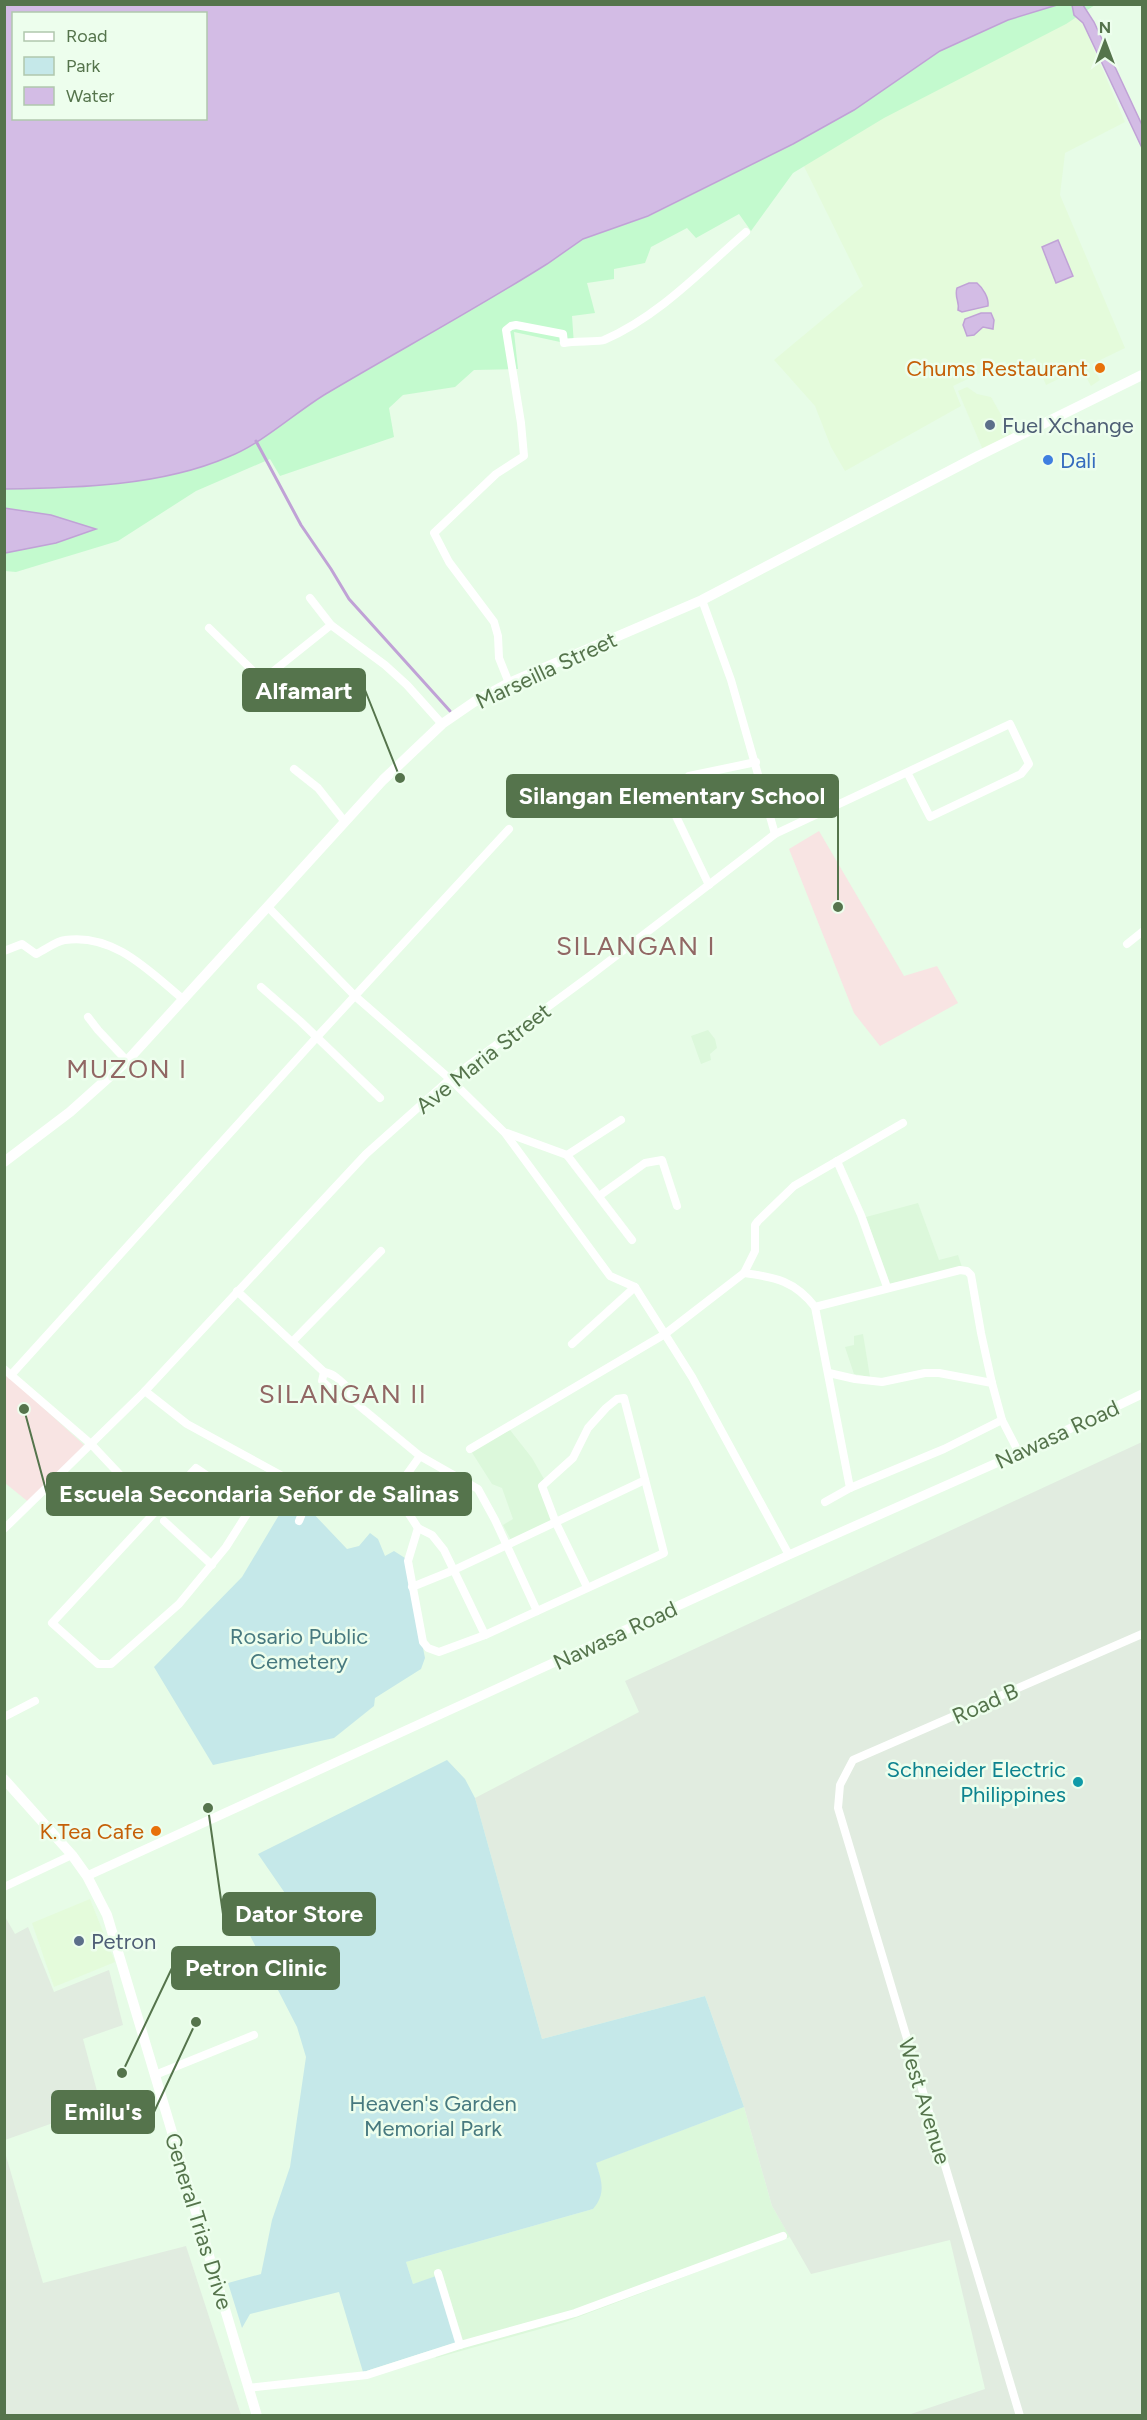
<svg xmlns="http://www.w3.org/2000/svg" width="1147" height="2420" viewBox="0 0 1147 2420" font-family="Figtree,sans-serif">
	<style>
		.residential { fill: #dcf8db }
		.commercial { fill: #e4fbdb }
		.industrial { fill: #e1ece0 }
		.education { fill: #f8e4e3 }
		.green { fill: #c5e8e9 }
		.sand { fill: #c3face }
		.water { fill: #d3bce5; stroke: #c0a2d6; stroke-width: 1.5; fill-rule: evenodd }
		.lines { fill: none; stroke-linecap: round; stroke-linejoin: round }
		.stream { stroke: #c0a2d6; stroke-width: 3 }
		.minor { stroke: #fff; stroke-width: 8 }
		.tertiary { stroke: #fff; stroke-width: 9 }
		.secondary { stroke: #fff; stroke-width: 10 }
		.food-dot { fill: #e8710a; stroke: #edfeed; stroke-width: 2 }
		.service-dot { fill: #5c6f8a; stroke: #edfeed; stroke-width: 2 }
		.shop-dot { fill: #3f7fe0; stroke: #edfeed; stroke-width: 2 }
		.culture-dot { fill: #0f9aa8; stroke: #edfeed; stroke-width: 2 }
		.labels { text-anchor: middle; stroke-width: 5; stroke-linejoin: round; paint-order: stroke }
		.food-label { font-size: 22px; fill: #c56008; stroke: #edfeed; text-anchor: end }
		.service-label { font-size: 22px; fill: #4e5e75; stroke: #edfeed; text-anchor: start }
		.shop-label { font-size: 22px; fill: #366cbe; stroke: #edfeed; text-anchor: start }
		.street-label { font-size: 22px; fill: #55744c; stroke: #edfeed }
		.park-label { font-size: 22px; fill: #47797f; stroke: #edfeed }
		.culture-label { font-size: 22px; fill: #0d838f; stroke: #edfeed; text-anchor: end }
		.quarter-label { font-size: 26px; letter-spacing: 1.5px; fill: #916764; stroke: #edfeed }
		.leader { fill: none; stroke: #55744c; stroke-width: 2 }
		.callout-dot { fill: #55744c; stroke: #edfeed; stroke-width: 2 }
		.callout { fill: #55744c; stroke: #55744c; stroke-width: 2 }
		.callout-label { font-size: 24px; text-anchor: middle; font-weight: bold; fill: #fff }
	</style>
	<rect width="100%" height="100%" fill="#e7fce7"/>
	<!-- residential -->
	<g class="residential">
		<polygon points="708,1030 715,1039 717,1048 710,1054 711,1060 701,1064 691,1036"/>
		<polygon points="918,1203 939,1260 958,1255 962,1267 889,1284 866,1217"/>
		<polygon points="863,1334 870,1377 854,1374 845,1347 854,1345 854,1336"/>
		<polygon points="510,1430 532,1458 544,1479 539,1484 553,1522 511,1540 503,1525 513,1519 502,1488 492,1484 471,1451"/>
		<polygon points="744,2107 772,2206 790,2237 565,2322 436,2358 433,2350 436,2277 413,2284 406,2262 593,2209 599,2172 595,2163"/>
	</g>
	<!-- commercial -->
	<g class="commercial">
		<polygon points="1057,5 1075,5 1125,122 1065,153 1060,195 1125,348 1092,364 1100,380 1091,386 1081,368 1046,385 1035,358 1010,370 1005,361 953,386 961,406 845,471 831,447 815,406 774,360 863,286 793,144"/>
		<polygon points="967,387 977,394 991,397 1012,434 983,450 958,391"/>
		<polygon points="90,1899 115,1962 54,1987 32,1923"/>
	</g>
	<!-- industrial -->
	<g class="industrial">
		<polygon points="1142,1442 1142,2415 908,2415 985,2389 950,2240 811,2274 772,2206 744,2107 705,1996 542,2039 475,1798 639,1712 625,1681"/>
		<polygon points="4,1915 15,1934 28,1927 54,1992 109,1970 123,2025 83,2039 101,2106 5,2140"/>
		<polygon points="4,2149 43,2283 186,2246 241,2415 5,2415"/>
	</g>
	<!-- education -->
	<g class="education">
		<polygon points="819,831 904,976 937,966 958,1003 880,1046 854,1013 789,849"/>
		<polygon points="4,1372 84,1445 31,1504 5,1483"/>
	</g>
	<!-- green -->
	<g class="green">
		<polygon points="309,1509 347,1549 359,1546 370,1533 378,1539 385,1556 394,1551 405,1558 425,1658 421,1669 375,1698 374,1706 334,1738 213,1765 154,1667 242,1577 282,1510"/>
		<path d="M447 1760 465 1779 475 1798 542 2039 705 1996 744 2107 596 2163C602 2181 606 2194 593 2209L406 2262 413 2284 436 2276 457 2342 363 2372 339 2292 250 2314 242 2328 228 2283 261 2274 272 2220 290 2167 306 2057 297 2027 244 1924 289 1899 258 1854Z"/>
	</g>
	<!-- sand -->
	<path class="sand" d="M1057 5H1095L1066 24 884 118 793 173 751 231 739 214 696 238 687 228 651 247 645 263 614 269V279L587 283 595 313 572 316 574 345 514 332 518 369 474 370 455 387 403 395 389 408 394 437 280 476 270 459 196 491 118 541 16 572 5 571 4 553 56 543 95 529 5 508V489C77 488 160 486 228 457 263 443 292 415 324 395 398 351 474 310 547 264L583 239 649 216 793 144 854 110 940 51 1008 20Z"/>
	<!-- water -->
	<g class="water">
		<path d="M4 5 5 4 1057 5 1008 20 940 51 854 110 793 144 648 216 583 239 547 264C474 310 398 351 324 395 292 415 263 443 228 457 161 486 77 488 5 489ZM14 14H206V118H14Z"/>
		<polygon points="1072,5 1083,5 1094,22 1142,125 1142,148 1083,23 1074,15"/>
		<polygon points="1058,240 1073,276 1056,283 1042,247"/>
		<path d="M969 283H977C983 288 989 298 988 306L962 312 958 310C960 302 954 297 957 288Z"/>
		<polygon points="981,313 991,313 994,320 993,329 983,327 974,335 967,336 963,325 965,319"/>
		<polygon points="4,508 51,515 96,529 56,543 5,553"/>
	</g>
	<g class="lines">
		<!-- stream -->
		<polyline class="stream" points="256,441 301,525 331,569 349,599 450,711"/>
		<!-- minor -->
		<g class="minor">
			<polyline points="310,598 331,625"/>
			<polyline points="702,600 731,680 775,834"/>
			<polyline points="209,628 254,672 261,674 271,673 331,625 385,665 407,685 442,724"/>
			<path d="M509 683 499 658 498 636 494 622 449 562 434 533 496 474 524 456 521 423 506 330 511 326 516 325 563 334 564 343C573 341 600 342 604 340 658 317 702 270 746 232"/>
			<polyline points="294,769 318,788 345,822"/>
			<polyline points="689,776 756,762"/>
			<polyline points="672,808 709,885"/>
			<polyline points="268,907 355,996 450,1079 505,1133 610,1276 635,1287 692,1377 789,1555"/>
			<polyline points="1127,944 1142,932"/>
			<path d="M4 951 22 944 36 954C45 950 56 941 65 940 114 933 149 971 184 1000"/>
			<polyline points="261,987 300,1021 380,1098"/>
			<polyline points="88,1017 98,1030 127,1061"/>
			<polyline points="507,1133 567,1155 621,1120"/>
			<polyline points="567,1155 632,1240"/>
			<polyline points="837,1161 861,1215 887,1287"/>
			<polyline points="599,1196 645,1163 662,1160 677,1206"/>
			<polyline points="744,1273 755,1251 755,1225 758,1221 794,1186 903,1123"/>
			<polyline points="237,1291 324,1372"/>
			<polyline points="815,1307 960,1270 967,1271 971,1275 981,1333 992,1383 1002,1420 1019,1453"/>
			<polyline points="292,1342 381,1251"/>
			<polyline points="572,1344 635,1287"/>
			<polyline points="4,1369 91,1444 154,1511"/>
			<polyline points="829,1373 855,1379 882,1382 925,1373 939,1373 992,1383"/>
			<polyline points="11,1375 316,1038 509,829"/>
			<path d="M145 1391 187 1424 297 1484C310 1496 305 1507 299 1521"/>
			<path d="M346 1395 339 1397 322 1381 324 1372C334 1374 340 1380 347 1387L346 1395 420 1456"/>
			<path d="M470 1449 665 1334 744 1273C775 1277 795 1281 815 1307L850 1488"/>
			<polygon points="196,1468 252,1506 226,1547 179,1604 111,1664 98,1664 52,1623"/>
			<polyline points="825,1502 850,1488 944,1449 1002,1420"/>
			<polyline points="164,1521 212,1565"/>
			<polyline points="418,1528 408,1561 423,1642 428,1648 439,1652 485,1635 664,1553 624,1398 617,1399 606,1408 588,1428 573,1458 542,1486 556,1523 587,1587"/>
			<polyline points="4,1529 145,1391 366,1154 450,1079 591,975 775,834 1010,724 1029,764 1021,774 930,817 908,774"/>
			<polyline points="412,1587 454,1570 645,1480"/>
			<polyline points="485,1635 444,1550 432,1535 418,1528 409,1514 400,1484 420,1456 478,1489 495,1520 537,1611"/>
			<polyline points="4,1717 35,1701"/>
			<polyline points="4,1887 72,1855"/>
			<polyline points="155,2075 254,2035"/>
			<polyline points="438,2273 460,2345"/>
			<polyline points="248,2388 367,2375 460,2345 575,2313 783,2236"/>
			<polyline points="1020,2416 838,1808 840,1785 853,1760 1142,1634"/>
		</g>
		<!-- tertiary -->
		<polyline class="tertiary" points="87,1876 789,1555 1019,1453 1142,1394"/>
		<!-- secondary -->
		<g class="secondary">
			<polyline points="4,1162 70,1112 127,1061 383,780 442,724 474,702 509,683 702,600 978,456 1142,375"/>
			<polyline points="4,1779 72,1855 87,1876 107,1915 257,2416"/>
		</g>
	</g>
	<!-- markers -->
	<g class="food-dot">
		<circle cx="1100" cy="368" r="6"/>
		<circle cx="156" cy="1831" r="6"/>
	</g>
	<g class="service-dot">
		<circle cx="990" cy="425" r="6"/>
		<circle cx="79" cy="1941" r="6"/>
	</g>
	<circle class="shop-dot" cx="1048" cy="460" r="6"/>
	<circle class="culture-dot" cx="1078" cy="1782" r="6"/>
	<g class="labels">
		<!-- food labels -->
		<g class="food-label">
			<text x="1088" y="376">Chums Restaurant</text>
			<text x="144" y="1839">K.Tea Cafe</text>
		</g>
		<!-- service labels -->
		<g class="service-label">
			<text x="1002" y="433">Fuel Xchange</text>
			<text x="91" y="1949">Petron</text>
		</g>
		<!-- shop labels -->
		<g class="shop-label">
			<text x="1060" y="468">Dali</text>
		</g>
		<!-- street labels -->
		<g class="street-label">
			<text transform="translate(546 670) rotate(-25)" y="8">Marseilla Street</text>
			<text transform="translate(483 1058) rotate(-38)" y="8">Ave Maria Street</text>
			<text transform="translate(1057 1434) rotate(-25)" y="8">Nawasa Road</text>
			<text transform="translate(615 1635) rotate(-25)" y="8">Nawasa Road</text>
			<text transform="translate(985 1703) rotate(-24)" y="8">Road B</text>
			<text transform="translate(925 2101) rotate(73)" y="8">West Avenue</text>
			<text transform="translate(199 2221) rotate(73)" y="8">General Trias Drive</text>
		</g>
		<!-- park labels -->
		<g class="park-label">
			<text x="299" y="1644">Rosario Public<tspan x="299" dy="25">Cemetery</tspan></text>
			<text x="433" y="2111">Heaven's Garden<tspan x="433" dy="25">Memorial Park</tspan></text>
		</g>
		<!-- culture labels -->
		<g class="culture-label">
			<text x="1066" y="1777">Schneider Electric<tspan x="1066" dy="25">Philippines</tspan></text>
		</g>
		<!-- quarter labels -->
		<g class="quarter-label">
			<text x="636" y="955">SILANGAN I</text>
			<text x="127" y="1078">MUZON I</text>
			<text x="343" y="1403">SILANGAN II</text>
		</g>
	</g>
	<!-- callouts -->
	<path class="leader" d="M400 778L365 690M838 907L838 796M24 1409L47 1494M208 1808L223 1914M122 2073L172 1968M196 2022L154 2112"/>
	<g class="callout-dot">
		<circle cx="400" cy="778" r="6"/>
		<circle cx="838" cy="907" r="6"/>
		<circle cx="24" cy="1409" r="6"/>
		<circle cx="208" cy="1808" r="6"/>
		<circle cx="122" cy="2073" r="6"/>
		<circle cx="196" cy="2022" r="6"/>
	</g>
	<g class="callout">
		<rect x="243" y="669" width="122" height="42" rx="6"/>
		<rect x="507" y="775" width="331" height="42" rx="6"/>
		<rect x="47" y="1473" width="424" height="42" rx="6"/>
		<rect x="223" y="1893" width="152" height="42" rx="6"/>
		<rect x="172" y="1947" width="167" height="42" rx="6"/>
		<rect x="52" y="2091" width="102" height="42" rx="6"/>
	</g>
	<g class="callout-label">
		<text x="304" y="699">Alfamart</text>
		<text x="672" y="804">Silangan Elementary School</text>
		<text x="259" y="1502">Escuela Secondaria Señor de Salinas</text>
		<text x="299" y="1922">Dator Store</text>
		<text x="256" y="1976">Petron Clinic</text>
		<text x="103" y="2120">Emilu's</text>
	</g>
	<!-- border -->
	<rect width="1147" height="2420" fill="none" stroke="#55744c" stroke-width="12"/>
	<!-- legend -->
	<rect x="12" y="12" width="195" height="108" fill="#edfeed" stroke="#b0c7ad" stroke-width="1.5"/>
	<rect x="24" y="32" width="30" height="9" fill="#ffffff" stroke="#b0c7ad" stroke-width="1.5"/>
	<text x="66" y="42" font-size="18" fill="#55744c">Road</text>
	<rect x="24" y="57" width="30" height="18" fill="#c5e8e9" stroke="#b0c7ad" stroke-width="1.5"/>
	<text x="66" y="72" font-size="18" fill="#55744c">Park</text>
	<rect x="24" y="87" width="30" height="18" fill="#d3bce5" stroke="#b0c7ad" stroke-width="1.5"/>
	<text x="66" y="102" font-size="18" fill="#55744c">Water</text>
	<!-- north arrow -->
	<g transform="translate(1105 42)" stroke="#edfeed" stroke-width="4.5" paint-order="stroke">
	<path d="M0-4.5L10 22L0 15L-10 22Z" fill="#55744c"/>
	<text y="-9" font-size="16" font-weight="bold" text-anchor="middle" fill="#55744c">N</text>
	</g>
</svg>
